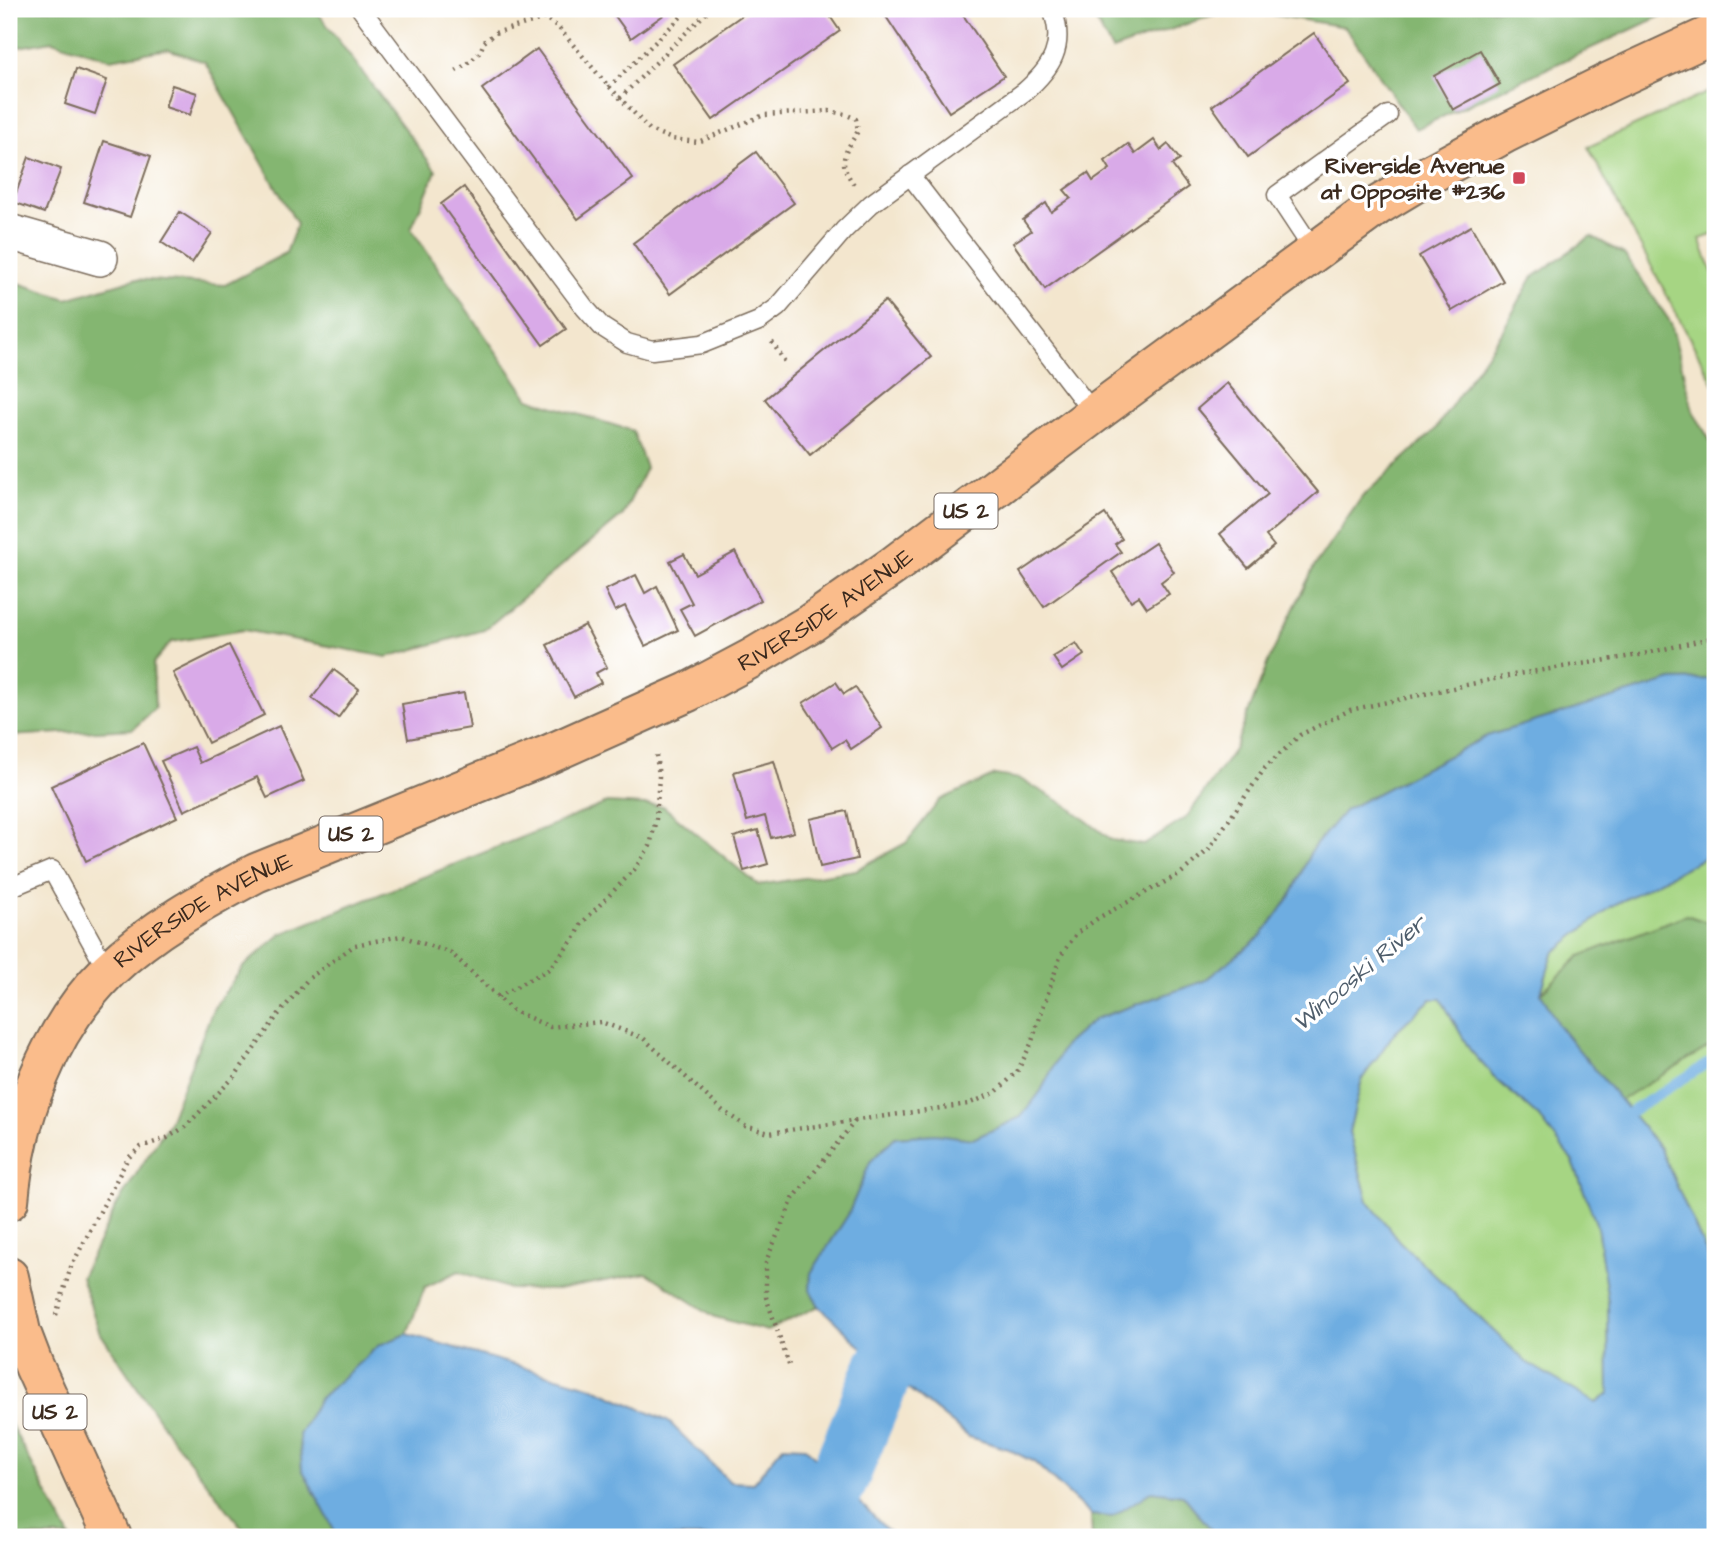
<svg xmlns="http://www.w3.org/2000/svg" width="1724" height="1546" viewBox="0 0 1724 1546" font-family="'Architects Daughter',sans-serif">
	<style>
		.green { fill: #a6d583; stroke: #708050; stroke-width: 2 }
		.forest { fill: #84b671; stroke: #607048; stroke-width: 2 }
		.water { fill: #6eade1; stroke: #546c80; stroke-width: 2; fill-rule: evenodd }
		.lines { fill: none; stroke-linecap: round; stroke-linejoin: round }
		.stream { stroke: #6eade1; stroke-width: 10 }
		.river { stroke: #6eade1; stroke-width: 60 }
		.building { fill: #d9aae8 }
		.service-casing { stroke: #7b6c5c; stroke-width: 21 }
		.minor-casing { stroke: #7b6c5c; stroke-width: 38 }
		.primary-casing { stroke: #7b6c5c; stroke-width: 42 }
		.path { stroke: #7b6c5c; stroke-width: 4.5; stroke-dasharray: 2 5; stroke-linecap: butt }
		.service { stroke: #fff; stroke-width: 18 }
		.minor { stroke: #fff; stroke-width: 35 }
		.primary { stroke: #fabc8b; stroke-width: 38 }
		.poi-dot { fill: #d1495b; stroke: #fff; stroke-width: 2.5 }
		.labels { text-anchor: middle; stroke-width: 7; stroke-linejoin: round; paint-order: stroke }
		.shield { fill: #fff; stroke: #766a62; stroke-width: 2 }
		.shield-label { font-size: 21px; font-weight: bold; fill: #3b2a1e }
		.poi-label { font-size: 23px; font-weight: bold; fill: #3b2a1e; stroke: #fff; text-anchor: end }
		.street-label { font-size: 23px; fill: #3b2a1e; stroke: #fff }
		.water-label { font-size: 24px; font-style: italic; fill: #4f5e6c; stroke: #fff }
	</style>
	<rect width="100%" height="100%" fill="#fff"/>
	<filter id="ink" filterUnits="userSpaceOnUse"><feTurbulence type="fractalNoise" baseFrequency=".0143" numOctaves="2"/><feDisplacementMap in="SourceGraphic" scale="14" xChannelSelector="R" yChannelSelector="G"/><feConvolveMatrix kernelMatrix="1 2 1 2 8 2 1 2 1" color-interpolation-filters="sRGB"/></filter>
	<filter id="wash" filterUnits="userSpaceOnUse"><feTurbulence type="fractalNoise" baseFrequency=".00686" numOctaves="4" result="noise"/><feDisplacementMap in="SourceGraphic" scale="28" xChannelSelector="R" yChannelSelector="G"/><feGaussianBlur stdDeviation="1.57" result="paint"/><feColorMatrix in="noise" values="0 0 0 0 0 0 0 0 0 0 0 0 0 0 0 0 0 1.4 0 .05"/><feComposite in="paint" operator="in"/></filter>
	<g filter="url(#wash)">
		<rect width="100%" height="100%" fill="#f3e6ce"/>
		<!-- green -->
		<g class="green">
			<polygon points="1715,89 1715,234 1700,239 1715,279 1715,386 1588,147"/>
			<polygon points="1715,852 1715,925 1686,915 1580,956 1541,993 1553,953 1612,906"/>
			<polygon points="1431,999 1441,999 1470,1050 1496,1079 1540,1118 1573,1162 1597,1226 1608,1301 1609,1394 1596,1403 1526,1362 1399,1241 1368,1201 1349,1132 1362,1079 1395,1032"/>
			<polygon points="1715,1043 1715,1272 1660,1148 1619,1101"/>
		</g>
		<!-- forest -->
		<g class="forest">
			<polygon points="9,9 315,9 436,171 411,229 529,399 633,431 646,468 623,515 484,630 387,657 243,630 171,642 153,663 155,708 133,729 9,736 9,280 67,299 134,279 225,285 286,253 297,224 205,62 168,49 110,59 52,41 19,47 9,43"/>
			<polygon points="1089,9 1230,9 1112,50"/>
			<polygon points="1239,9 1676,9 1416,129 1345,27"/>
			<polygon points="1591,236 1624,254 1671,323 1693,411 1715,449 1715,679 1672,680 1487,736 1345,810 1312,849 1291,896 1261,936 1204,981 1095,1019 1064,1046 1041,1091 1021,1117 973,1139 935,1134 895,1137 870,1162 848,1215 811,1273 810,1290 819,1306 767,1331 715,1317 647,1273 557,1290 510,1289 459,1271 425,1287 407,1334 379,1345 319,1399 299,1435 302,1469 338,1537 247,1537 242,1528 168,1433 99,1331 81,1277 118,1203 168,1124 213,1009 243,967 281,934 607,803 663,806 758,885 856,870 906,843 940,800 995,775 1020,779 1066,805 1112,840 1144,845 1186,818 1234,750 1268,662 1314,567 1362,497 1434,431 1502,332 1532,278"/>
			<polygon points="1686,915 1715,925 1715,1043 1619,1101 1558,1025 1541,993 1580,956"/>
			<polygon points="9,1421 70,1537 9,1537"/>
			<polygon points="1152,1491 1183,1495 1210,1528 1214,1537 1092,1537 1091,1515 1112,1517"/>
		</g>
		<!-- water -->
		<g class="water">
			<path d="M1715 679V852L1612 906 1553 953 1541 993 1558 1025 1660 1148 1715 1272V1537H1214L1210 1528 1183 1495 1152 1491 1112 1517 1091 1515 1034 1462 1008 1449 969 1437 884 1369 819 1306 810 1290 811 1273 848 1215 870 1162 895 1137 935 1134 973 1139 1021 1117 1041 1091 1064 1046 1095 1019 1204 981 1261 936 1291 896 1312 849 1345 810 1487 736 1672 680ZM1431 999H1441L1470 1050 1496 1079 1540 1118 1573 1162 1597 1226 1608 1301 1609 1394 1596 1403 1526 1362 1399 1241 1368 1201 1349 1132 1362 1079 1395 1032Z"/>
			<polygon points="407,1334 592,1387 668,1421 730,1482 753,1483 783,1446 805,1447 894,1537 338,1537 302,1469 299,1435 319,1399 379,1345"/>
		</g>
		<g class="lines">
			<!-- stream -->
			<polyline class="stream" points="1619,1119 1715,1059"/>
			<!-- river -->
			<polyline class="river" points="798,1537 838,1480 884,1369 912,1328 937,1307"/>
		</g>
		<g id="blocks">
			<!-- building -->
			<g class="building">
				<polygon points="610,9 672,9 631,38"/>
				<polygon points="751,9 825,9 840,31 713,120 673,64"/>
				<polygon points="881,9 959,9 1004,76 949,112"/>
				<polygon points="1314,33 1350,84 1248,157 1212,106"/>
				<polygon points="537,49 633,179 578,219 482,89"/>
				<polygon points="1480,50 1500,84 1453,110 1434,76"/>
				<polygon points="76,69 107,80 95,114 65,104"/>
				<polygon points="172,85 197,93 190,115 165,107"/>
				<polygon points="1154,140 1161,150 1168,144 1180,160 1172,165 1188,187 1045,289 1013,243 1031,231 1023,220 1046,203 1051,212 1071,198 1064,190 1088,173 1093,181 1110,169 1105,161 1128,144 1135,154"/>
				<polygon points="104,141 151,156 130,217 84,202"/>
				<polygon points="756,152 794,203 670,294 633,243"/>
				<polygon points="29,157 61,169 44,213 13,202"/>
				<polygon points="464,187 566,329 543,345 441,204"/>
				<polygon points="180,212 212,233 192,263 161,242"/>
				<polygon points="1471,226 1503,281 1452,311 1419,256"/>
				<polygon points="885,301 931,357 810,455 765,399"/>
				<polygon points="1227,383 1318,492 1266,536 1274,546 1248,568 1220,534 1268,494 1197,409"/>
				<polygon points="1105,514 1122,539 1115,544 1121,552 1044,607 1020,572"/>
				<polygon points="1155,543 1174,572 1161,582 1169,594 1147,608 1139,596 1131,601 1112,572"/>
				<polygon points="735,552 761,600 695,636 680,609 692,603 670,561 684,554 695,574"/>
				<polygon points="636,575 645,593 657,586 678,630 645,646 625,606 615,611 605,590"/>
				<polygon points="585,625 607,667 596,673 601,683 574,697 547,645"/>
				<polygon points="1076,643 1084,655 1062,670 1053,657"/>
				<polygon points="229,645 264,715 208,743 173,673"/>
				<polygon points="334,670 359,689 338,718 312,698"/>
				<polygon points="836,682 844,694 855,687 882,728 851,749 845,740 832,748 803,703"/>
				<polygon points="464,693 470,728 408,739 402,704"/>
				<polygon points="279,726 304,781 267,798 257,777 184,811 161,761 193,747 200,763"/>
				<polygon points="143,743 177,817 86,861 51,786"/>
				<polygon points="774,761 794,832 771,838 765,816 747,821 734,772"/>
				<polygon points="847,811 857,859 820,867 810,819"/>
				<polygon points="758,830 768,864 744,871 734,837"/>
			</g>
		</g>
	</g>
	<g filter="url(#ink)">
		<use href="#blocks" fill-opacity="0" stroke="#7b6c5c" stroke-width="2"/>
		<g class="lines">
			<!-- service casing -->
			<g class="service-casing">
				<g id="service">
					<path d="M361 9 585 308 602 327 627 343 652 350 702 344 759 321 778 307 844 230 871 204 1024 92C1052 68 1066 46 1052 9"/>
					<polyline points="910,175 1094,414"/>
					<polyline points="1314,251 1277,195 1388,115"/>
					<polyline points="9,888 52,870 108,972"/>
				</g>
			</g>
			<!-- minor casing -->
			<g class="minor-casing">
				<polyline id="minor" points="9,232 100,258"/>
			</g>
			<!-- primary casing -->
			<g class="primary-casing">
				<g id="primary">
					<path id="s1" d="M9 1201C16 1118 48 1030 109 970 152 929 205 900 256 873L547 755 688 692 752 658 811 623 893 566 1094 414 1377 206 1432 173 1504 134 1611 81 1715 33"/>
					<polyline points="9,1277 21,1332 34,1366 112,1537"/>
				</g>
			</g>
			<!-- path -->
			<g class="path">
				<path d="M456 71 470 62 480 52 484 42 495 33 545 18 558 27 603 80 650 130 672 139 698 142 764 115 829 111 845 114 856 119 858 131C843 156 837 161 855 186"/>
				<polyline points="609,87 689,9"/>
				<polyline points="620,98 710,9"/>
				<polyline points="772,342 787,365"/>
				<polyline points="498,997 549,969 576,936 582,923 634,870 650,846 656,819 659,776 656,755"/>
				<polyline points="56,1315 71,1267 128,1158 141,1147 167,1138 185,1127 235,1076 278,1015 308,979 355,945 401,936 451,953 512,1010 550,1027 601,1022 643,1038 722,1110 745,1126 769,1133 968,1104 995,1093 1017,1072 1031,1044 1060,957 1076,934 1098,918 1180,874 1208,850 1265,768 1300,735 1350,710 1518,674 1639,655 1715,637"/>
				<polyline points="789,1365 766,1297 766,1261 793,1199 855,1121"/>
			</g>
			<!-- service -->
			<use href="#service" class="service"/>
			<!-- minor -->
			<use href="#minor" class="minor"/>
			<!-- primary -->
			<use href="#primary" class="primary"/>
		</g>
	</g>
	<!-- markers -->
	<rect class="poi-dot" x="1512" y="171" width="14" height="14" rx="3.5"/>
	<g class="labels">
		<!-- shield labels -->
		<g class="shield">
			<rect x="934.5" y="493.5" width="63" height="35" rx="5"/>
			<rect x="319.5" y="816.5" width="63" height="35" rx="5"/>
			<rect x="23.5" y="1394.5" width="63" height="35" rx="5"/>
		</g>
		<g class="shield-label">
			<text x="966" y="518">US 2</text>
			<text x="351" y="841">US 2</text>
			<text x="55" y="1419">US 2</text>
		</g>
		<!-- poi labels -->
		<g class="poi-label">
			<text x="1505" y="173">Riverside Avenue<tspan x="1505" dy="26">at Opposite #236</tspan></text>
		</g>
		<!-- street labels -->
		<g class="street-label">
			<text dy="8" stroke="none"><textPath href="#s1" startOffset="1062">RIVERSIDE AVENUE</textPath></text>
			<text dy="8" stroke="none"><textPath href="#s1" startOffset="369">RIVERSIDE AVENUE</textPath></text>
		</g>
		<!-- water labels -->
		<g class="water-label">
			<text transform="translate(1359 973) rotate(-40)" y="8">Winooski River</text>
		</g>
	</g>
	<!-- margin -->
	<rect width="1724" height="1546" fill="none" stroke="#fff" stroke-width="35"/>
</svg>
